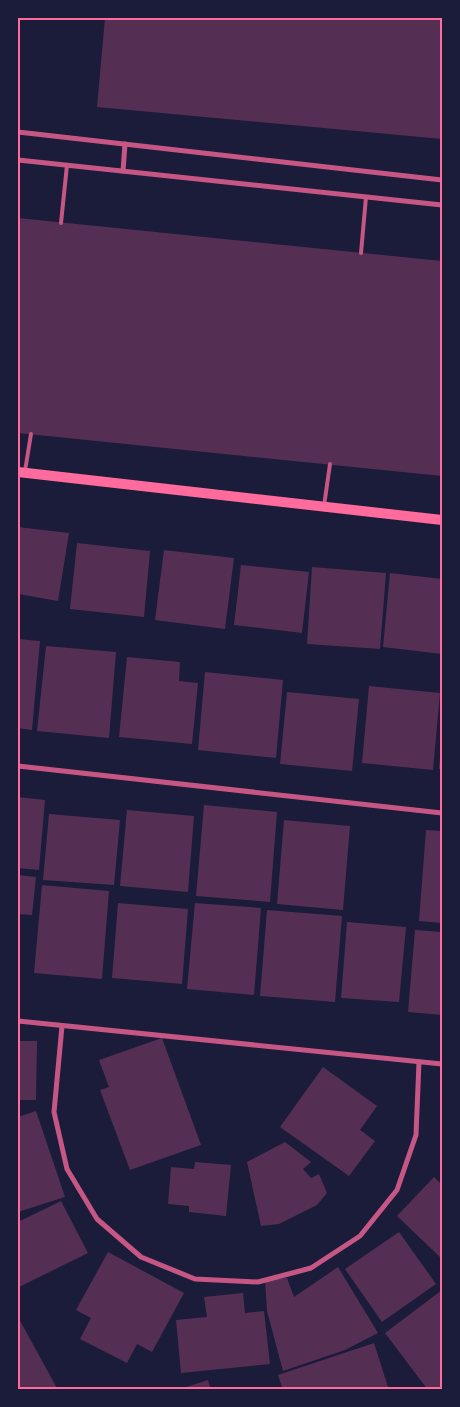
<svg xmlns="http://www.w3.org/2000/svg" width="460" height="1407" viewBox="0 0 460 1407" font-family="Manrope,sans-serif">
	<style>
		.building { fill: #542f53 }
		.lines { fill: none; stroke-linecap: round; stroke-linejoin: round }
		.service { stroke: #c65784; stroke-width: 4 }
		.minor { stroke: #c65784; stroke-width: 5 }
		.secondary { stroke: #ff6b9d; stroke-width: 10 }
		.neatline { fill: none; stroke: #ff6b9d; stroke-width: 2 }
	</style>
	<rect width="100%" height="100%" fill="#1b1b3a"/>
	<!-- building -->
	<g class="building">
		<polygon points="105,18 442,18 442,139 97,107"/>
		<polygon points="18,218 442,261 442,476 18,433"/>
		<polygon points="18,527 69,533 58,601 18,594"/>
		<polygon points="77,543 150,551 144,617 70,609"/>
		<polygon points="164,550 234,558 225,629 155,620"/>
		<polygon points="241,565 309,572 302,633 234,625"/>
		<polygon points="312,567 386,573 380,649 307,644"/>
		<polygon points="390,573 442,579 442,654 383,647"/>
		<polygon points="18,639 40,641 32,730 18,728"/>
		<polygon points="46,646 116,652 109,738 37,731"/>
		<polygon points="127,657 180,662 179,681 198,683 192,744 119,737"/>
		<polygon points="205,672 283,680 276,758 198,750"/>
		<polygon points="369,686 440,693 433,770 362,763"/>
		<polygon points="287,692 359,699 352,771 280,764"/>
		<polygon points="441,743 442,743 442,770 439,769"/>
		<polygon points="18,797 45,800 39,870 18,868"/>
		<polygon points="204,805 277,812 270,902 196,896"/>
		<polygon points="127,810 194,816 188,892 120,886"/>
		<polygon points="49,814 120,820 114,885 43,880"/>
		<polygon points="284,820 350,826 343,910 277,904"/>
		<polygon points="426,830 442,831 442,923 419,921"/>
		<polygon points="18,875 36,877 32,915 18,914"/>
		<polygon points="42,885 109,891 102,979 34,973"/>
		<polygon points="118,903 188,909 182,984 112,978"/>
		<polygon points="195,903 261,908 254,995 187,989"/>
		<polygon points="267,910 342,916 335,1002 260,996"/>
		<polygon points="347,922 406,927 399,1002 341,998"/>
		<polygon points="415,930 442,932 442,1015 408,1012"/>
		<polygon points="162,1038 201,1145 130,1170 100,1090 109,1087 99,1060"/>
		<polygon points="18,1041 37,1041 36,1100 18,1100"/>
		<polygon points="323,1067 377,1106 360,1130 375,1141 349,1176 280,1127"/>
		<polygon points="36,1111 65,1197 18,1212 18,1117"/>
		<polygon points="285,1142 311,1162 303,1169 311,1178 319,1174 327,1193 317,1205 279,1224 261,1226 247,1162"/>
		<polygon points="195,1162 231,1165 226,1216 189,1212 189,1206 168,1204 171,1167 194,1169"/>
		<polygon points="434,1177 442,1185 442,1259 397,1216"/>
		<polygon points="61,1201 88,1253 19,1287 18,1222"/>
		<polygon points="399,1232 436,1284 382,1322 345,1269"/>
		<polygon points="108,1252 184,1293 152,1352 137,1344 127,1363 80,1339 91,1318 76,1310"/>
		<polygon points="338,1267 378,1333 345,1350 283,1371 267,1311 265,1280 287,1278 294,1297"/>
		<polygon points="442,1290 442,1390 428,1390 385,1333"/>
		<polygon points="243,1293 245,1313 264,1311 270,1364 181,1373 176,1320 207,1317 204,1297"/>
		<polygon points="18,1317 58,1390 18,1390"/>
		<polygon points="374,1343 389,1390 283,1390 278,1375"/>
		<polygon points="208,1380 211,1390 180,1390 180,1389"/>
	</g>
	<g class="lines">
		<!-- service -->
		<g class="service">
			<polyline points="61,223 67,165"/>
			<polyline points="361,253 366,197"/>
			<polyline points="25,471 31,434"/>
			<polyline points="324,506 330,464"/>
		</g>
		<!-- minor -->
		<g class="minor">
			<polyline points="18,132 442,180"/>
			<polyline points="18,160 442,205"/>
			<polyline points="123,171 125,144"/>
			<polyline points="18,766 442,813"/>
			<polyline points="18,1021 442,1064"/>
			<polyline points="62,1026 54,1112 67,1169 97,1219 141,1257 195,1279 258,1282 311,1268 360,1236 397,1190 416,1135 419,1062"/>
		</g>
		<!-- secondary -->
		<polyline class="secondary" points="18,472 442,520"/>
	</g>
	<!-- border -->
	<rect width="460" height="1407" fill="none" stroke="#1b1b3a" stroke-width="38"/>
	<rect x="19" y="19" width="422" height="1369" class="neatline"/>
</svg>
